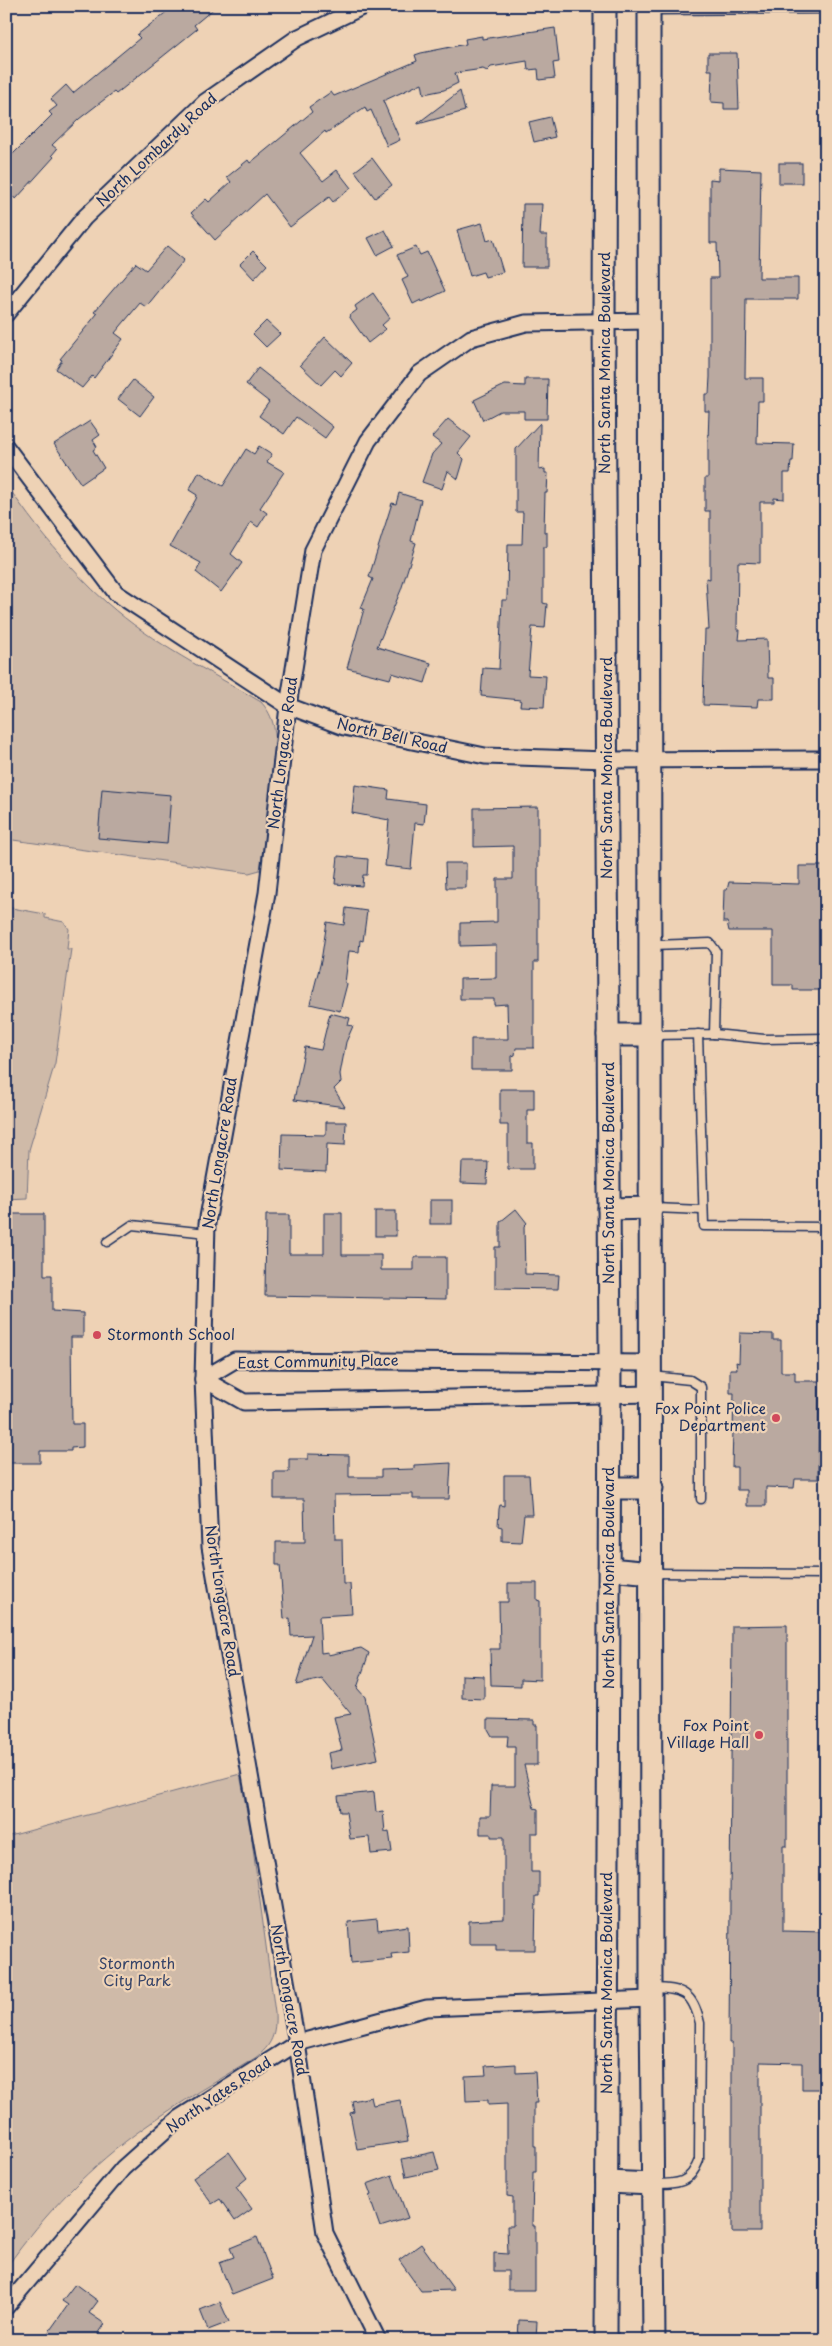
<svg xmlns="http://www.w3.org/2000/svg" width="832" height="2346" viewBox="0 0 832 2346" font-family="'Playpen Sans',sans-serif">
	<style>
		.green { fill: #cfbaa8; stroke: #757483 }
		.building { fill: #baa9a0; stroke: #1b2f5e }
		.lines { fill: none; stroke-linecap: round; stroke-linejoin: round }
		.lane-casing { stroke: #1b2f5e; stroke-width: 11 }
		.street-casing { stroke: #1b2f5e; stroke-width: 19 }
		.secondary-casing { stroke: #1b2f5e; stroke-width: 25 }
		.lane { stroke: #eed2b5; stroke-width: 8 }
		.street { stroke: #eed2b5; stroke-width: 15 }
		.secondary { stroke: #eed2b5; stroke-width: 21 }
		.poi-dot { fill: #d1495b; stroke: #eed2b5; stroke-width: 2 }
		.labels { text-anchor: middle; stroke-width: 4.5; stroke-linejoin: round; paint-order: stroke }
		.street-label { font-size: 15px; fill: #1b2f5e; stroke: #eed2b5 }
		.poi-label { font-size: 15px; fill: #1b2f5e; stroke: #eed2b5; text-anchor: end }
		.park-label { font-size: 15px; fill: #364469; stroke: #eed2b5 }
	</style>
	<rect width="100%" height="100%" fill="#eed2b5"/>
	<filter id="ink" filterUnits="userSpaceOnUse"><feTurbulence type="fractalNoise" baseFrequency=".02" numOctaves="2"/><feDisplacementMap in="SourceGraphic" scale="10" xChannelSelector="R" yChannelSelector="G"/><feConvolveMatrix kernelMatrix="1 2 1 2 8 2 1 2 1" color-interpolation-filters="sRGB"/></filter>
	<g filter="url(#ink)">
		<!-- green -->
		<g class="green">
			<path d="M6 484C35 526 69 569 107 603 153 644 209 671 261 702 275 717 276 735 276 754L260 870 249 873 6 839Z"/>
			<polygon points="6,907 45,914 45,918 64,922 69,929 67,949 71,949 55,1063 29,1150 27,1198 6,1199"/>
			<path d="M240 1774 251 1834 275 2013C276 2033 272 2046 255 2058 218 2081 180 2102 145 2127 91 2165 44 2214 6 2268V1837Z"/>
		</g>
		<!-- building -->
		<g class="building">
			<polygon points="174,6 217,6 194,25 197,29 116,94 114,92 79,119 52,145 57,149 52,155 54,157 16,199 6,193 6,161 52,115 49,112 57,106 51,99 66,85 73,93 140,38 137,35"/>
			<polygon points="555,28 559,62 553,63 555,78 539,80 538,69 528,70 527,61 491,67 487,71 483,69 455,73 458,83 444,90 424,94 422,83 383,101 400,140 387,146 371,110 367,112 365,107 326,133 325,131 300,153 323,181 337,170 351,188 333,202 329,197 290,227 265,194 215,240 191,213 206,199 209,202 231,182 227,177 248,160 250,163 277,141 312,112 309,107 331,92 334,96 417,61 415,55 421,53 466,44 465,39 482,36 482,39"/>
			<polygon points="708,53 737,53 739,109 724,109 724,103 711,102 712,70 708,70"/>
			<polygon points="460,91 465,111 418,124 418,123"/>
			<polygon points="550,117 555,137 534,142 529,122"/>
			<polygon points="372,158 392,185 375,198 355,171"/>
			<rect x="779" y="163" width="23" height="20"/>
			<polygon points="719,168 761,170 759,278 798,278 798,299 746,299 745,378 763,378 763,401 758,401 757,443 794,444 793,461 791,461 790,473 784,473 784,499 774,498 774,502 760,502 760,563 738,562 737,630 740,630 739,640 767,639 768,678 774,678 774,699 758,699 757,707 703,705 705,630 709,630 706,578 710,579 710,511 705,511 705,478 708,478 708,441 709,411 705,411 705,394 709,394 710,377 710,278 718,278 717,243 710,243 710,179 719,180"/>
			<polygon points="523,204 542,204 540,235 547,235 547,267 522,267"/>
			<polygon points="482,223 487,241 493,239 503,272 485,277 483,272 470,276 457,230"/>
			<polygon points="385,230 394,246 377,255 368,238"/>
			<polygon points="167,246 184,260 146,307 140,303 115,333 123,339 94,378 92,376 82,388 56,369 62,360 60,359 97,314 94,312 136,263 146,270"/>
			<polygon points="416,247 420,255 427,252 445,291 422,302 421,300 413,304 402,280 408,277 397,255"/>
			<polygon points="253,251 267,265 254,279 240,264"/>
			<polygon points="373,293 390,318 382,325 386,329 368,343 349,316 357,310 355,306"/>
			<polygon points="266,321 280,334 266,347 253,334"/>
			<polygon points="325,337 352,363 341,376 335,370 321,385 300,365"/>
			<polygon points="258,368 333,427 325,438 296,417 284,434 259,416 269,402 246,384"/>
			<polygon points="525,379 548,379 547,419 524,419 524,411 500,411 483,420 474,400 505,385 525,386"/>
			<polygon points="133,380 154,397 140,416 118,399"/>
			<polygon points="448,419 471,437 458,453 464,459 458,479 448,471 442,489 422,482 432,454 441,444 432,437"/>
			<polygon points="90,421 100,435 93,440 97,447 93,450 104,468 81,484 54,444"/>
			<polygon points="540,423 539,470 545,469 545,473 548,473 547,493 545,493 544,532 547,532 547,547 543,547 543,603 547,604 545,628 532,627 528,675 546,676 544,707 520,706 521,700 481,696 483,668 499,669 502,600 507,600 508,544 522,544 523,512 516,512 516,449"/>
			<polygon points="259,446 272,454 267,462 284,472 260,508 267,513 258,527 251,522 231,554 242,563 221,592 196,572 201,563 170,546 196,499 197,495 189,490 199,472 223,486 246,449 254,454"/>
			<polygon points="399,493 421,500 411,541 416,543 401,590 377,647 431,663 425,683 392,673 390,679 347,668 364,609 361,608 373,579 369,577 392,503 396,504"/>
			<polygon points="355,785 389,790 388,799 426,804 424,824 415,823 411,869 385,866 389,820 352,813"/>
			<polygon points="102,789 171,795 167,844 98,838"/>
			<polygon points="538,807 538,962 534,962 534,1048 516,1048 515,1055 512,1056 512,1070 471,1070 471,1039 508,1039 507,1004 494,1005 494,999 460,999 460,979 496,978 496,945 460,946 460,923 497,922 497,879 513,879 513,846 474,847 474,808"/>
			<polygon points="338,856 368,859 367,875 363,875 362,886 335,884"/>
			<polygon points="445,863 466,863 466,888 446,888"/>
			<polygon points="799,866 826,866 826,990 793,990 793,985 773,985 773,931 729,931 727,922 723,922 724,890 727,890 729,882 799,884"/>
			<polygon points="346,908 367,911 363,941 360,940 359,952 349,951 345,983 347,984 340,1011 310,1004 321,961 327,922 344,925"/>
			<polygon points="330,1013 350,1018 348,1025 353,1026 346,1042 340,1074 341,1082 334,1089 345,1107 294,1100 305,1047 321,1050"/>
			<polygon points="500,1089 534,1089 534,1110 527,1110 527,1143 533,1143 533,1169 508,1169 508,1125 500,1125"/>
			<polygon points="326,1122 346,1122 345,1145 327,1144 326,1172 281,1170 282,1134 326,1135"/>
			<polygon points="462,1162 488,1162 487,1184 461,1183"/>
			<rect x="430" y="1200" width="22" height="24"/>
			<polygon points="516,1209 527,1223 524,1226 525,1274 559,1275 558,1289 495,1288 495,1247 500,1247 500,1222"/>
			<rect x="375" y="1211" width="21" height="25"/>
			<polygon points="324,1213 342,1213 342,1255 381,1255 381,1270 414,1270 414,1257 446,1257 446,1299 265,1296 266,1215 289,1215 289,1254 324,1254"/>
			<polygon points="6,1214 44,1214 44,1275 52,1275 52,1311 83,1313 83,1337 71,1337 72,1424 83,1424 83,1447 71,1448 71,1451 40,1451 40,1463 6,1463"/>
			<polygon points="740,1333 773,1334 773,1340 781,1340 781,1372 795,1372 795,1381 819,1381 818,1479 795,1479 794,1488 766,1487 766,1506 747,1506 747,1490 737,1490 737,1467 732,1467 734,1393 730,1393 730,1369 737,1369 736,1362 739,1363"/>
			<polygon points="308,1454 349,1455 349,1477 381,1477 381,1470 414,1469 414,1465 451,1463 449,1499 413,1499 413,1494 334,1495 335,1539 342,1539 343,1584 350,1584 352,1614 319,1616 321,1653 328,1652 328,1655 361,1648 369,1653 357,1688 365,1697 378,1759 331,1769 328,1753 342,1750 334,1717 351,1714 322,1679 296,1685 312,1635 291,1636 290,1618 284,1619 280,1565 276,1565 276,1542 305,1542 304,1499 274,1499 274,1472 289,1472 289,1459 308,1459"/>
			<polygon points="504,1475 529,1475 532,1515 524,1515 521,1542 502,1541 502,1527 498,1526 499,1509 500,1505 504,1506"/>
			<polygon points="508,1583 537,1583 537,1600 540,1601 540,1680 521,1679 521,1686 491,1685 490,1649 500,1649 499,1602 508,1602"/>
			<polygon points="787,1625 787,1846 783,1846 783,1931 826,1932 826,2089 802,2089 802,2063 760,2062 760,2232 732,2232 732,2043 729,2043 732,1626"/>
			<polygon points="462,1675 484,1676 484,1699 462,1698"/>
			<polygon points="488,1719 534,1720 534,1725 537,1725 537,1765 524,1765 534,1808 538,1809 538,1833 531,1833 531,1872 539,1872 539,1896 536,1896 535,1950 496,1950 496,1944 469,1944 469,1921 504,1919 504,1837 491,1837 491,1834 480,1834 480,1816 490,1816 491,1786 515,1786 515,1747 507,1747 508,1736 492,1736 488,1729"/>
			<polygon points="374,1792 376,1812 383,1811 385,1832 389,1831 392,1852 371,1854 369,1837 350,1839 346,1812 340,1812 338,1796"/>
			<polygon points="377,1919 378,1930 408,1926 409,1952 391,1954 392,1959 351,1963 348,1922"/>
			<polygon points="516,2064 516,2073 535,2072 537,2103 534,2103 534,2146 536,2146 536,2172 533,2172 532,2226 535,2226 535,2290 508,2290 508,2271 494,2271 494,2253 508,2254 507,2226 513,2226 513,2197 507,2196 507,2104 488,2105 488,2100 466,2101 465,2076 486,2075 485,2066"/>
			<polygon points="371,2097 373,2105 400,2100 408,2141 357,2149 350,2113 354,2112 352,2101"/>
			<polygon points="229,2152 247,2178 236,2187 252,2209 235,2221 220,2199 212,2204 193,2178"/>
			<polygon points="434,2152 439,2170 406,2177 402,2159"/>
			<polygon points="392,2175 408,2218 380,2227 369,2196 371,2195 367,2184"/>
			<polygon points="257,2237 273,2279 232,2295 219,2262 234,2257 230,2248"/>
			<polygon points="421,2244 454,2290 421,2291 399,2260"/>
			<polygon points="75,2284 98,2301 89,2313 105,2324 94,2340 43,2340 68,2305 62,2301"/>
			<polygon points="220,2302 229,2322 208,2330 200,2310"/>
			<polygon points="519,2320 537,2321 536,2340 518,2340"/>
		</g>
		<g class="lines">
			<!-- lane casing -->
			<g class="lane-casing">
				<g id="lane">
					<polyline points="650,10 826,9"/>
					<polyline points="653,945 710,943 716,951 714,1034 654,1035"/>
					<polyline points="698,1034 704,1226 826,1227"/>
					<polyline points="714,1034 764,1039 826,1038"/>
					<polyline points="654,1208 702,1210"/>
					<polyline points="107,1242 132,1225 207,1233"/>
					<polyline points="652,1376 690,1380 701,1387 701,1499"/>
					<polyline points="653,1573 826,1574"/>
					<path d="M653 1988C684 1989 692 1992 700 2023L699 2160C690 2184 678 2184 654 2184"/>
				</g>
			</g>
			<!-- street casing -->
			<g class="street-casing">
				<g id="street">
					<polyline points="6,314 84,218 205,102 297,38 364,6"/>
					<polyline points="6,447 116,593 288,706 344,727 485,756 607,760 826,759"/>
					<polyline points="203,1379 244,1402 652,1394"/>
					<polyline points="203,1379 235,1360 652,1363"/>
					<polyline points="6,2307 123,2168 179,2118 297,2043 427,2008 651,1999"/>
					<polyline points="378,2340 325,2233 297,2043 210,1547 203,1379 207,1223 267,893 288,706 313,550 368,441 419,374 471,338 526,323 649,321"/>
				</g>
			</g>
			<!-- secondary casing -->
			<g class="secondary-casing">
				<g id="secondary">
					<polyline points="605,6 604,323 610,1362 606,2340"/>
					<polyline points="649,6 651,1999 654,2340"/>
					<polyline points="608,1035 652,1035"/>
					<polyline points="609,1209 652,1208"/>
					<polyline points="610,1488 652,1488"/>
					<polyline points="609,1569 652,1573"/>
					<polyline points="607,2182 652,2184"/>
				</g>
			</g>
			<!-- lane -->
			<use href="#lane" class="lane"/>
			<!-- street -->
			<use href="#street" class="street"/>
			<!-- secondary -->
			<use href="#secondary" class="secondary"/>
		</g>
	</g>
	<!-- markers -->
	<g class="poi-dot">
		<circle cx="97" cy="1335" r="5"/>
		<circle cx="776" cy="1418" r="5"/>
		<circle cx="759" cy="1735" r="5"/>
	</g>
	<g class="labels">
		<!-- street labels -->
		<g class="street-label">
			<text transform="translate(157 150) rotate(-43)" y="5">North Lombardy Road</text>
			<text transform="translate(605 363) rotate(-90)" y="5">North Santa Monica Boulevard</text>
			<text transform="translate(392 736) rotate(13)" y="5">North Bell Road</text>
			<text transform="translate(283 753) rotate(-83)" y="5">North Longacre Road</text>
			<text transform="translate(607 768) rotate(-90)" y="5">North Santa Monica Boulevard</text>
			<text transform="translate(220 1153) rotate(-81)" y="5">North Longacre Road</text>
			<text transform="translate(609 1173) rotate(-90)" y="5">North Santa Monica Boulevard</text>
			<text transform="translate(318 1362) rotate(-1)" y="5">East Community Place</text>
			<text transform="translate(609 1578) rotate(-90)" y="5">North Santa Monica Boulevard</text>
			<text transform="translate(222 1601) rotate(81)" y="5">North Longacre Road</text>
			<text transform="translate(607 1983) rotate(-90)" y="5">North Santa Monica Boulevard</text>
			<text transform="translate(289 2000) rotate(80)" y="5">North Longacre Road</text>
			<text transform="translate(219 2095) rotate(-34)" y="5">North Yates Road</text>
		</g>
		<!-- poi labels -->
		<g class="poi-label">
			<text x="107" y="1340" text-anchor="start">Stormonth School</text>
			<text x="766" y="1414">Fox Point Police<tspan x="766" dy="17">Department</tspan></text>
			<text x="749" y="1731">Fox Point<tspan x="749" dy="17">Village Hall</tspan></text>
		</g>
		<!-- park labels -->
		<g class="park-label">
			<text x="137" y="1969">Stormonth<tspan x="137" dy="17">City Park</tspan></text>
		</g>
	</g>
	<!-- margin -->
	<rect width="832" height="2346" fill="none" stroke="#eed2b5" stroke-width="25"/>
	<rect x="12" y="12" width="807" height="2321" fill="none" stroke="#1b2f5e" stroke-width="2" filter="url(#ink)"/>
</svg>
